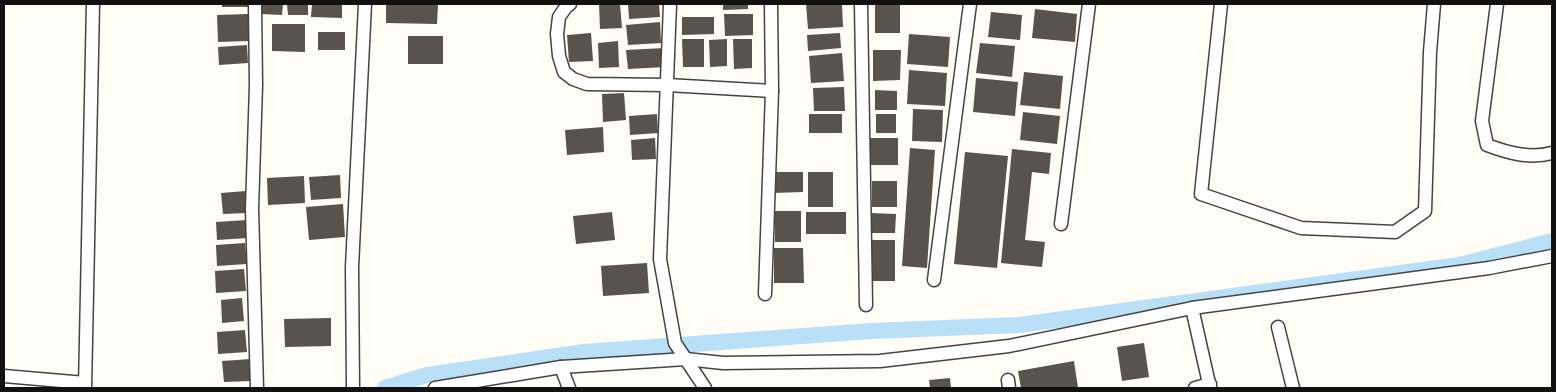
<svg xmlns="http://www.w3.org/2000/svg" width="1556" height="392" viewBox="0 0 1556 392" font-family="Georgia,serif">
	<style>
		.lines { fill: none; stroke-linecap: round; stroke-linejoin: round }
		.canal { stroke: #b9e0f7; stroke-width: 16 }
		.building { fill: #5a524d }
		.street-casing { stroke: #444; stroke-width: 15 }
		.street { stroke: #fff; stroke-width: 12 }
	</style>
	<rect width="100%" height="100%" fill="#fffdf5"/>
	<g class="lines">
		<!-- canal -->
		<polyline class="canal" points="385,388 427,375 584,352 872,331 1019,325 1459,265 1552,241"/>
	</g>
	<!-- building -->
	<g class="building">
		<rect x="222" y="4" width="30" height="3"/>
		<polygon points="261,4 283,4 282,15 261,14"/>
		<polygon points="287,4 308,4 308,15 288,15"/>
		<polygon points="312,4 342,4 342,18 311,17"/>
		<polygon points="386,4 438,4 437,24 386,23"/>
		<polygon points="599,4 620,4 622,28 600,29"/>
		<polygon points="628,4 659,4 660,17 629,19"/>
		<polygon points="723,4 748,4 748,9 723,10"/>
		<polygon points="806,4 842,4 843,27 808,29"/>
		<rect x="875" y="4" width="25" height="29"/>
		<polygon points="1035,9 1077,14 1075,42 1032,38"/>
		<polygon points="991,12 1022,15 1020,40 988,37"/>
		<polygon points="248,14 249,41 218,42 217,15"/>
		<polygon points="724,14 753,14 753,35 725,36"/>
		<polygon points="682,17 714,17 714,34 682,35"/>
		<polygon points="660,22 661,43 628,45 626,25"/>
		<polygon points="272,24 305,24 305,52 272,51"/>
		<rect x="318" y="32" width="27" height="18"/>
		<polygon points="591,33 593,61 569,62 567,35"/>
		<polygon points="840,33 841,48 808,51 807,35"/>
		<polygon points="909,34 950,37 948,67 907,64"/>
		<rect x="408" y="36" width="35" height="28"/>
		<polygon points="682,39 704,39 704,67 683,67"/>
		<polygon points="727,39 727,66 710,67 709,40"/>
		<polygon points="733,39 752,39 752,68 734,69"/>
		<polygon points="618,41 619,67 599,68 598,43"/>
		<polygon points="980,43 1015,46 1012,77 976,73"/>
		<polygon points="247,45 248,63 219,65 218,47"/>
		<polygon points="664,48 666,67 628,69 626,50"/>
		<polygon points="873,50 901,50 900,80 873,81"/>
		<polygon points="842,53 844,81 811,83 809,56"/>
		<polygon points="909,70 947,73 945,106 907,104"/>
		<polygon points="1024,72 1063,76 1060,109 1020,105"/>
		<polygon points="976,78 1018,82 1015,116 973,112"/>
		<polygon points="844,87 845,111 814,111 813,88"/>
		<polygon points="875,90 897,91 897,110 875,110"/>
		<polygon points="624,93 626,120 603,122 602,94"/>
		<polygon points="913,109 943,110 942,142 912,141"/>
		<polygon points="1023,112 1060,116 1057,144 1020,140"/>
		<polygon points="657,114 658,133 630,135 629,116"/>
		<rect x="809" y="114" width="33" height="19"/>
		<rect x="876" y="114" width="20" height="19"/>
		<polygon points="603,127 604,152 567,155 565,130"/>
		<polygon points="655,138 656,159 632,160 631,140"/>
		<rect x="870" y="138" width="28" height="27"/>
		<polygon points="910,148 935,150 927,268 902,266"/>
		<polygon points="1012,149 1051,153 1049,174 1032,172 1025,240 1045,242 1042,267 1001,263"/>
		<polygon points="965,152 1008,156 997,268 954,264"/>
		<polygon points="772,172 803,172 803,192 773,193"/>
		<rect x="808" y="172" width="25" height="35"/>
		<polygon points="340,175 341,198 311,200 309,177"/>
		<polygon points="304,176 305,203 268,205 267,178"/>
		<rect x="872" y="181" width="25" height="26"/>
		<polygon points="246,191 247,213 223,214 221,193"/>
		<polygon points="343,204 345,237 309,240 306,207"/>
		<rect x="775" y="211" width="26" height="31"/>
		<polygon points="612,212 615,240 576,244 573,216"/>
		<rect x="806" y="212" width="40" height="22"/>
		<polygon points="870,213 896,214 895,233 870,233"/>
		<polygon points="247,220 248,238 217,240 216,222"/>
		<rect x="869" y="240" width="26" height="41"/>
		<polygon points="245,243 247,264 217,266 216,245"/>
		<polygon points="774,248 803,248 804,283 774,283"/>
		<polygon points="647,263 649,293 603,296 601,266"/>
		<polygon points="244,269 246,291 216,293 215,271"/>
		<polygon points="242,298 244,321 222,323 221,300"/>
		<polygon points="331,318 331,346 285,347 284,319"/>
		<polygon points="245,330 247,352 218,354 217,332"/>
		<polygon points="1144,343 1149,377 1122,381 1117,347"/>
		<polygon points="251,359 252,381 224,382 222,361"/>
		<polygon points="1074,361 1078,388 1021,388 1018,371"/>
		<polygon points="950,378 951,388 930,388 929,380"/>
	</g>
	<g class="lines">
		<!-- street casing -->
		<g class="street-casing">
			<g id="street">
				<polyline points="255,4 256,85 252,209 257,388"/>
				<polyline points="570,4 566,7 559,17 557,34 559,56 564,72 573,79 587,84 667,85 772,91"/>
				<polyline points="670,4 660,259 675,343 705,388"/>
				<polyline points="861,4 866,305"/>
				<polyline points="1221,4 1201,194 1301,228 1395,232 1425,211 1430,52 1434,4"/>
				<path d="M1497 4 1482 121 1487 145C1508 153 1530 159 1552 153"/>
				<polyline points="1061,224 1089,4"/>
				<polyline points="934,280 970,4"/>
				<polyline points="765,294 772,91 771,4"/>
				<polyline points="1192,308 1210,388"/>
				<polyline points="1278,327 1293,388"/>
				<polyline points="561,367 569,388"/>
				<polyline points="4,376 85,383"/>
				<polyline points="1008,380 1009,388"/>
				<polyline points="85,388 93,4"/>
				<polyline points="353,388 352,267 365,4"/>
				<polyline points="435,388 561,367 686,359 723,363 880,361 1009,346 1192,308 1489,268 1552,256"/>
				<polyline points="1195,388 1210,384"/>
			</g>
		</g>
		<!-- street -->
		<use href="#street" class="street"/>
	</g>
	<!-- border -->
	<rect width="1556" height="392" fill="none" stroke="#111111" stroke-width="10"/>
</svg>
